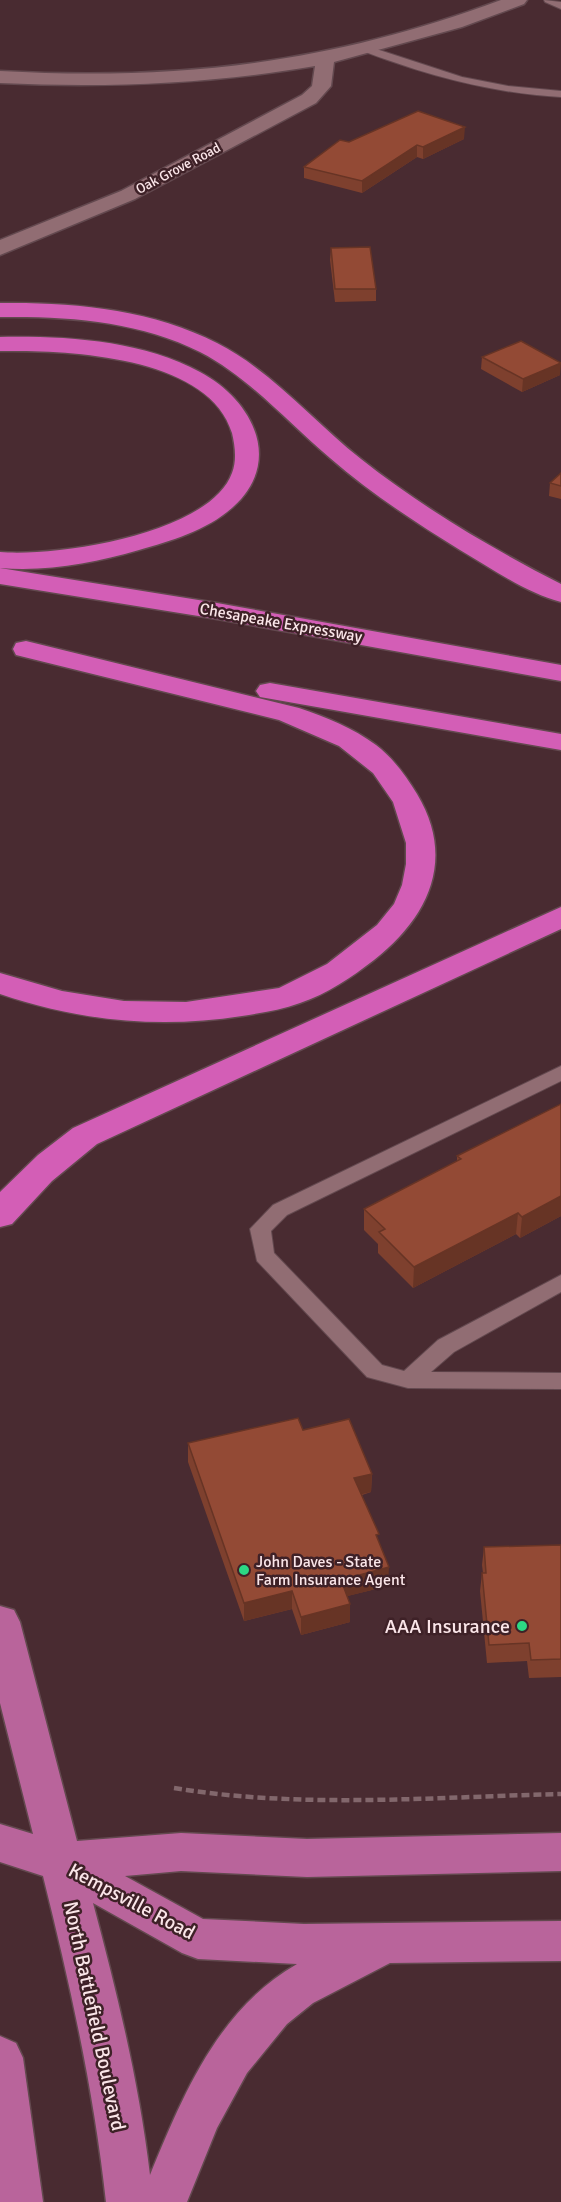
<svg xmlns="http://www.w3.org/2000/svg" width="561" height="2202" viewBox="0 0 561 2202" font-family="Signika,sans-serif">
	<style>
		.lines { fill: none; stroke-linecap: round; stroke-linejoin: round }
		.lane-casing { stroke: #63494f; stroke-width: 2 }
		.street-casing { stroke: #63494f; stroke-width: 3 }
		.primary-casing { stroke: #63494f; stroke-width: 3 }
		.highway-casing { stroke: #63494f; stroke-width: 3 }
		.path { stroke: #82676c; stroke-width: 4.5; stroke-dasharray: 8 4; stroke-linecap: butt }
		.lane { fill: #916d73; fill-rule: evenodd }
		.street { fill: #916d73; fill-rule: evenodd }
		.primary { fill: #b9649b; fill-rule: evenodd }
		.highway { fill: #d35eb6; fill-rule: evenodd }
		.wall { fill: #7e402e }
		.shaded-wall { fill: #673425 }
		.building { fill: #934a35; stroke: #673425; stroke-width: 1.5 }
		.poi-dot { fill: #2cd884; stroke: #3e2127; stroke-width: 2 }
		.labels { text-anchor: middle; stroke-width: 5; stroke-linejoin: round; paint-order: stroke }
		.far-street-label { font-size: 14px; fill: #fae5e8; stroke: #3e2127 }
		.street-label { font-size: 16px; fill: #fae5e8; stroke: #3e2127 }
		.poi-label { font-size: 16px; fill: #fae5e8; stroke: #3e2127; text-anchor: start }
		.near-poi-label { font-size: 20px; fill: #fae5e8; stroke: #3e2127; text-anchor: end }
		.near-street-label { font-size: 20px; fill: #fae5e8; stroke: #3e2127 }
	</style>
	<rect width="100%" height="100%" fill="#492b31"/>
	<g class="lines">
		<!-- lane casing -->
		<g class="lane-casing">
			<g id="lane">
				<polygon points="544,0 561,2 561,9 545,2"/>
				<path d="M364 45 462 77 508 86 561 91V97C490 93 426 75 360 50V46Z"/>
				<polygon points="561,1066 561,1081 287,1215 271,1231 274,1253 382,1365 404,1371 438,1340 561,1275 561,1292 454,1352 431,1372 561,1373 561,1389 408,1388 367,1377 257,1261 250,1229 273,1205"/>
			</g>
		</g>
		<!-- street casing -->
		<g class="street-casing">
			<path id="street" d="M501 0H527L524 4 462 27 334 62 331 86 316 103 135 199 0 255V240L121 191 302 95 312 86 315 66C210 84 107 88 0 83V71C179 81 332 63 501 0Z"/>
		</g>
		<!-- primary casing -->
		<g class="primary-casing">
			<g id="primary">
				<path d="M0 1606 14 1610 20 1622 77 1841 181 1833 307 1839 561 1833V1871L307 1877 181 1871 125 1876 203 1919 304 1924 561 1921V1961L390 1963 313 2003 287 2024 247 2073 217 2128 187 2202H106C94 2091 70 1984 43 1876L0 1862V1824L33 1834 0 1703ZM93 1903 182 1953 198 1959 297 1964C218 2009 183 2095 150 2175 139 2082 117 1993 93 1903Z"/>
				<polygon points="0,2036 16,2043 23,2058 43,2202 0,2202"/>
			</g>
		</g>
		<!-- highway casing -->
		<g class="highway-casing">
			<g id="highway">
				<path d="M0 303C72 302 151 309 217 343 272 371 313 421 361 459 423 508 491 548 561 584V602C526 593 491 568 460 550 415 522 370 493 330 458 287 422 250 378 200 352 139 321 67 316 0 317Z"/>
				<path d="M0 337C65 336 141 340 200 372 251 399 285 460 233 507 208 530 171 541 139 550 94 563 47 572 0 568V552C56 557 210 534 232 473 237 460 235 446 232 433 209 355 65 350 0 351Z"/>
				<polygon points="0,568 217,603 561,665 561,681 217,619 0,584"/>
				<path d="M26 641 299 708C326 717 353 728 376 745 393 758 406 776 417 794 456 859 429 917 374 960 352 977 327 994 300 1003 281 1010 261 1013 242 1016 159 1029 80 1021 0 994V973L62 991 124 1001 186 1002 279 988 327 964 377 925 394 904 402 885 406 864V843L393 802 373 773 339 746 279 720 16 655 13 649 16 643Z"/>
				<polygon points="270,683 561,734 561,750 260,697 256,691 260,685"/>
				<polygon points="561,907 561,929 97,1144 52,1181 12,1224 0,1227 0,1192 38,1155 73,1128"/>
			</g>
		</g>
		<!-- path -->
		<path class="path" d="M174 1788C301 1809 433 1797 561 1794"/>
		<!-- lane -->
		<use href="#lane" class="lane"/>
		<!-- street -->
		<use href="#street" class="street"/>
		<!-- primary -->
		<use href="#primary" class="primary"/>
		<!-- highway -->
		<use href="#highway" class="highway"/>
	</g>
	<!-- wall -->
	<g class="wall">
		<polygon points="464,139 423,159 417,157 362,193 304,178 304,167 349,142"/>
		<polygon points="331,248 376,289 376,301 335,302 330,260"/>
		<polygon points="482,357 560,375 522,392 481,369"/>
		<polygon points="561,473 561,499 549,496 550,483"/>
		<polygon points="561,1104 561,1216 520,1238 516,1234 413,1288 378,1253 378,1244 364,1230 364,1209 457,1161 457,1156"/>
		<polygon points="303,1430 372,1474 371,1492 362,1495 379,1542 388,1586 347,1596 350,1622 301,1635 292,1609 244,1621 188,1462 188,1443"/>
		<polygon points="561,1545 561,1677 529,1678 527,1661 487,1663 480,1591 482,1573 483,1573 482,1565 484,1547"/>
	</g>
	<!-- shaded-wall -->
	<g class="shaded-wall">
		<polygon points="465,127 464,139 423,159 423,147"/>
		<polygon points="417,145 417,157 362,193 362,181"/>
		<polygon points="561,363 560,375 522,392 523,379"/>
		<polygon points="561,1196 561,1216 520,1238 522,1217"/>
		<polygon points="518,1213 516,1234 413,1288 414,1267"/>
		<polygon points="372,1474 371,1492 354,1496 354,1478"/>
		<polygon points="389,1567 388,1586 340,1598 341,1580"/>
		<polygon points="292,1591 292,1609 244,1621 244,1603"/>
		<polygon points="350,1604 350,1622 301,1635 301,1617"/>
	</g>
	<!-- building -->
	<g class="building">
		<polygon points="418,111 465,127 423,147 417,145 362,181 304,167 340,140 349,142"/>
		<polygon points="370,247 376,289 335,289 331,248"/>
		<polygon points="521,341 561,363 523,379 482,357"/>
		<polygon points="561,473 561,486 550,483"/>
		<polygon points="561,1104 561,1196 522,1217 518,1213 414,1267 379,1232 385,1229 364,1209 461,1159 457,1156"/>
		<polygon points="298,1418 303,1430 349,1419 372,1474 354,1478 379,1534 376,1535 389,1567 341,1580 350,1604 301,1617 292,1591 244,1603 188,1443"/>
		<polygon points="561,1545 561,1659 531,1660 529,1643 489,1645 482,1573 486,1573 484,1547"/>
	</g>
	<!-- markers -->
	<g class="poi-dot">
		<circle cx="244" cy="1570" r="6"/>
		<circle cx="522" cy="1626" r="6"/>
	</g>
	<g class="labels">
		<!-- far-street labels -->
		<g class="far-street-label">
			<text transform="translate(178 168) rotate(-28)" y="5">Oak Grove Road</text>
		</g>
		<!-- street labels -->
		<g class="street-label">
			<text transform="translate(281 622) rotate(10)" y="6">Chesapeake Expressway</text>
		</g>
		<!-- poi labels -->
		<g class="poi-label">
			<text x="256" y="1567">John Daves - State<tspan x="256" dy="18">Farm Insurance Agent</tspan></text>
		</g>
		<!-- near-poi labels -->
		<g class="near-poi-label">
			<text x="510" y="1633">AAA Insurance</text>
		</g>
		<!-- near-street labels -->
		<g class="near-street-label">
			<text transform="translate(132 1901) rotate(28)" y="7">Kempsville Road</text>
			<text transform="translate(95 2016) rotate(78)" y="7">North Battlefield Boulevard</text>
		</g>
	</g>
</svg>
